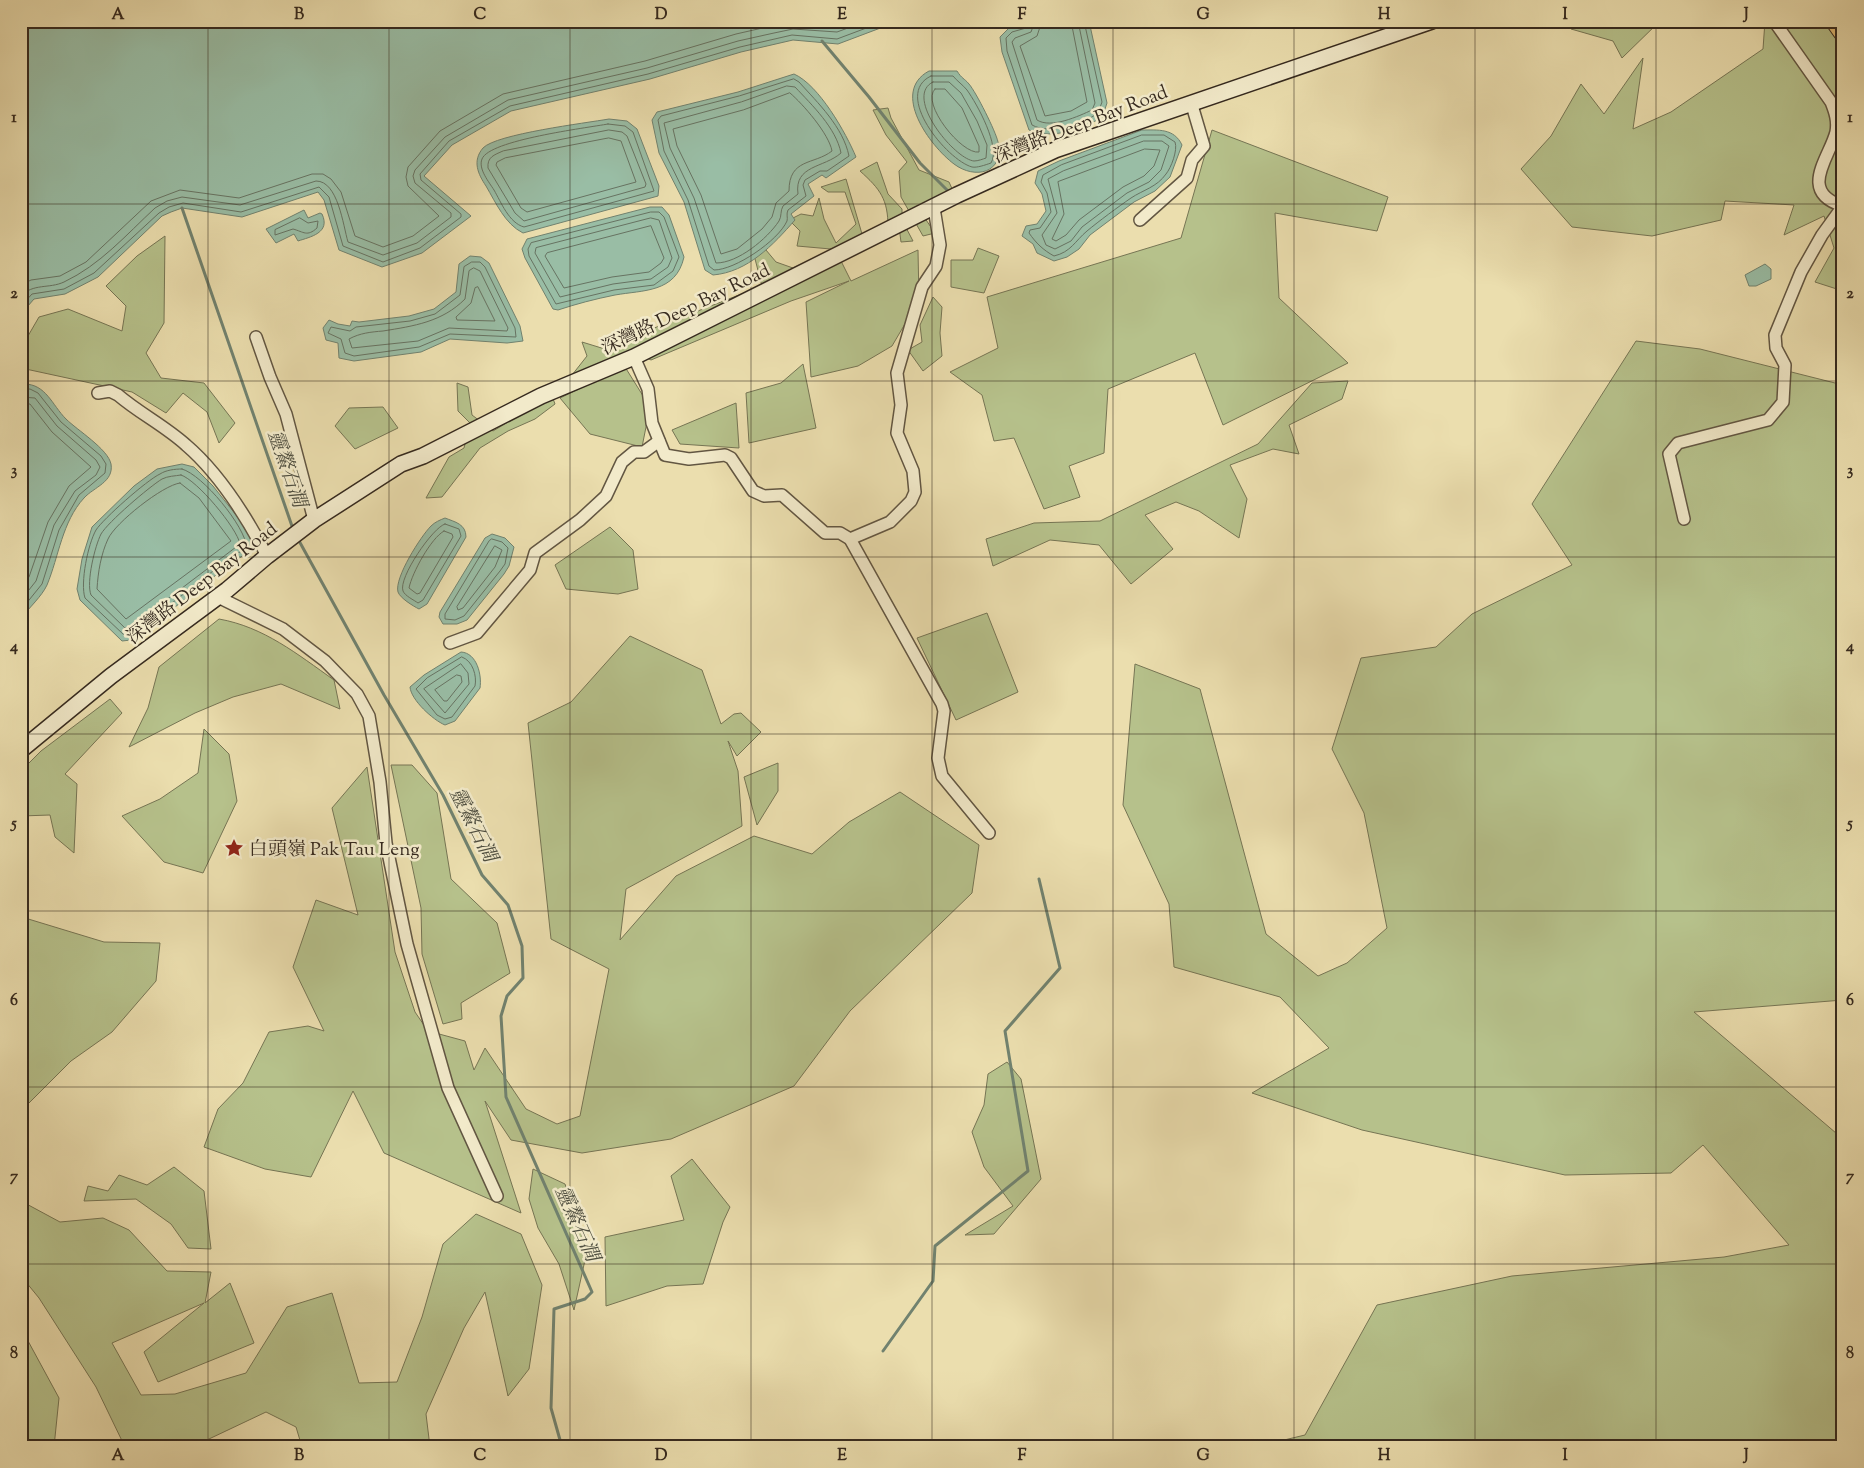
<svg xmlns="http://www.w3.org/2000/svg" width="1864" height="1468" viewBox="0 0 1864 1468" font-family="'Sorts Mill Goudy','Noto Serif SC',serif">
	<style>
		.green { fill: #b6c18b; stroke: #767554 }
		.water { fill: #99bda5; stroke: #71826f }
		.lines { fill: none; stroke-linecap: round; stroke-linejoin: round }
		.shore { stroke: #677362; stroke-width: 1 }
		.stream { stroke: #71826f; stroke-width: 3 }
		.street-casing { stroke: #625642; stroke-width: 14 }
		.secondary-casing { stroke: #35291e; stroke-width: 18 }
		.highway-casing { stroke: #35291e; stroke-width: 22 }
		.street { stroke: #f2eaca; stroke-width: 11 }
		.secondary { stroke: #f2eaca; stroke-width: 15 }
		.highway { stroke: #e6bf77; stroke-width: 20 }
		.grid { fill: none; stroke: #35291e; stroke-width: 1; stroke-opacity: 0.55 }
		.labels { text-anchor: middle; stroke-width: 5; stroke-linejoin: round; paint-order: stroke }
		.street-label { font-size: 19px; fill: #35291e; stroke: #f2eaca }
		.poi-label { font-size: 19px; fill: #35291e; stroke: #f2eaca; text-anchor: start }
		.water-label { font-size: 20px; font-style: italic; fill: #4e4e40; stroke: #f2eaca }
		.neatline { fill: none; stroke: #35291e; stroke-width: 2 }
		.grid-label { font-size: 16px; text-anchor: middle; font-weight: bold; fill: #35291e }
	</style>
	<rect width="100%" height="100%" fill="#ebdeae"/>
	<filter id="stains"><feTurbulence type="fractalNoise" baseFrequency=".004" numOctaves="4"/><feColorMatrix values="0 0 0 0 .2 0 0 0 0 .09 0 0 0 0 .02 0 0 0 .5 -.17"/></filter>
	<radialGradient id="worn" r=".72"><stop offset=".6" stop-color="#630" stop-opacity="0"/><stop offset="1" stop-color="#630" stop-opacity=".3"/></radialGradient>
	<!-- green -->
	<g class="green">
		<polygon points="1570,21 1660,21 1622,58 1613,41 1571,29"/>
		<polygon points="1765,21 1843,21 1843,291 1815,282 1834,248 1824,216 1784,235 1794,205 1725,201 1721,220 1652,236 1572,227 1521,169 1551,136 1581,84 1604,114 1643,58 1633,129 1671,112 1763,49"/>
		<polygon points="888,108 891,118 919,170 949,182 954,193 922,214 935,233 923,236 901,197 899,171 907,162 886,135 873,110"/>
		<polygon points="1212,130 1388,197 1377,231 1275,213 1279,298 1348,363 1223,425 1195,353 1108,389 1104,453 1069,466 1080,497 1044,509 1014,438 994,441 982,395 950,372 998,348 987,297 1181,238"/>
		<path d="M877 162 888 194 902 209V220L913 241 901 242 899 227H888C888 199 880 189 860 171Z"/>
		<polygon points="846,179 862,234 842,250 797,246 800,231 789,220 801,214 813,216 819,198 824,219 836,243 856,224 845,192 828,192 821,187"/>
		<polygon points="165,236 164,323 146,353 161,378 204,383 235,423 219,443 207,412 183,393 166,413 132,392 21,368 21,348 39,317 68,309 122,331 126,306 106,286 137,256"/>
		<polygon points="761,244 776,262 793,268 820,255 838,255 851,281 918,250 919,300 892,346 858,366 811,377 806,302 849,281 791,301 651,360 633,351 572,375 587,356 582,342 608,350 644,332 762,286 753,251"/>
		<polygon points="978,248 999,256 984,293 951,287 951,260 973,260"/>
		<polygon points="933,297 942,307 940,333 942,356 923,371 908,350 922,342 920,325"/>
		<polygon points="1636,341 1700,349 1835,383 1843,382 1843,1000 1694,1012 1843,1139 1843,1447 1255,1447 1305,1435 1377,1305 1512,1276 1724,1257 1789,1245 1703,1145 1671,1173 1565,1175 1362,1130 1252,1093 1329,1048 1280,997 1174,967 1169,904 1123,805 1135,664 1200,689 1266,934 1318,976 1347,963 1387,928 1364,813 1332,749 1361,658 1436,647 1472,614 1572,565 1532,504"/>
		<polygon points="803,364 816,428 749,443 746,393 781,383"/>
		<polygon points="625,367 650,407 642,447 590,434 560,398"/>
		<polygon points="1348,381 1342,399 1289,425 1299,454 1273,449 1230,465 1247,499 1239,538 1199,511 1176,502 1145,515 1173,549 1131,584 1099,545 1050,540 993,566 986,539 1034,523 1100,521 1258,444 1312,383"/>
		<polygon points="457,383 468,387 472,415 493,431 552,396 555,404 535,419 508,431 480,448 442,497 426,498 449,457 464,448 470,423 458,411"/>
		<polygon points="736,403 739,448 680,444 672,430"/>
		<polygon points="383,407 398,428 355,449 335,426 349,408"/>
		<polygon points="610,527 633,550 638,589 618,594 566,589 555,565"/>
		<polygon points="987,613 1018,692 956,720 917,638"/>
		<path d="M219 619C264 627 297 654 334 680L340 709 281 684 233 697 195 713 129 747 148 708 159 667Z"/>
		<polygon points="630,636 702,670 721,724 734,714 741,713 761,732 737,756 728,741 738,771 742,826 626,889 620,940 676,876 754,836 812,854 849,822 900,792 979,845 972,893 850,1011 794,1086 671,1139 582,1153 511,1140 485,1101 521,1213 384,1153 353,1091 311,1177 265,1169 204,1147 218,1109 243,1083 269,1032 308,1026 324,1031 293,967 316,900 358,915 332,808 367,767 395,952 415,1012 428,1031 465,1041 474,1070 485,1048 526,1109 557,1124 580,1116 609,969 551,939 528,723 571,702"/>
		<polygon points="110,699 122,713 65,774 77,784 74,853 55,837 50,815 21,816 21,771 41,751"/>
		<polygon points="204,729 229,754 237,801 203,873 164,862 122,816 160,799 198,773"/>
		<polygon points="778,763 778,791 757,825 744,777"/>
		<polygon points="391,765 412,765 437,793 451,879 497,923 510,973 461,1003 462,1019 443,1024 422,954 421,908"/>
		<polygon points="21,908 25,918 104,942 160,943 156,981 112,1032 71,1061 21,1111"/>
		<polygon points="1007,1062 1021,1079 1041,1179 994,1234 965,1235 1013,1206 984,1167 972,1132 984,1105 988,1074"/>
		<polygon points="692,1159 730,1207 723,1222 703,1284 667,1286 606,1306 605,1237 684,1220 671,1176"/>
		<polygon points="174,1167 204,1191 211,1249 188,1248 171,1224 136,1199 84,1201 88,1186 108,1191 119,1175 147,1185"/>
		<polygon points="533,1169 565,1184 587,1251 574,1310 559,1264 538,1228 529,1199"/>
		<polygon points="21,1201 60,1222 103,1218 129,1230 167,1271 211,1272 205,1303 230,1283 254,1343 158,1382 144,1352 204,1303 112,1343 141,1395 175,1394 246,1373 287,1307 332,1293 359,1383 397,1382 422,1317 443,1244 476,1214 521,1234 542,1285 529,1369 508,1396 485,1292 464,1328 426,1414 430,1447 302,1447 296,1427 266,1412 192,1447 125,1447 96,1387 39,1298 21,1276"/>
		<polygon points="21,1328 59,1398 54,1447 21,1447"/>
	</g>
	<!-- water -->
	<g class="water">
		<polygon points="21,21 899,21 838,44 793,40 741,52 650,79 511,111 452,145 424,176 471,216 422,253 382,267 339,250 324,200 318,192 242,217 182,208 171,212 162,216 98,277 65,294 34,299 21,314"/>
		<path d="M1031 21H1089L1107 103 1102 118C1077 129 1055 140 1029 130L1002 52 1000 37 1009 28Z"/>
		<path d="M929 71H957C962 79 964 78 969 84 976 92 996 132 998 142 1005 173 975 180 954 164 930 146 890 92 929 71Z"/>
		<path d="M794 74C819 85 846 133 856 157L826 178 822 175 808 184 814 196 791 214 795 220C773 245 748 272 713 275L705 270 684 202 659 153 652 120 657 112 738 92Z"/>
		<path d="M609 119 627 121 637 129 659 186 658 196 523 233C505 224 496 203 486 186 478 174 472 161 483 148 496 134 586 123 609 119Z"/>
		<path d="M1142 130C1158 130 1174 128 1182 145L1170 177 1155 191 1134 202 1090 235 1079 249 1067 257 1054 261 1037 253 1033 244 1022 236 1026 226 1037 224 1046 211 1042 194 1035 183 1038 171 1059 161Z"/>
		<path d="M650 207H662L669 215 684 257C676 293 643 290 615 295 595 299 576 304 558 310L553 309 525 258 522 249 527 239Z"/>
		<path d="M304 210 308 218 320 213 322 214C331 233 310 237 298 241L294 234 276 243 266 229Z"/>
		<polygon points="470,256 481,257 489,263 520,326 523,341 507,343 450,339 421,352 354,361 339,358 338,343 326,340 323,328 329,320 338,324 350,326 352,321 359,322 409,316 434,309 456,292 459,264"/>
		<polygon points="1765,264 1771,269 1771,279 1756,286 1749,286 1745,275"/>
		<path d="M24 384C46 384 52 405 66 419 77 430 108 449 111 464 114 482 94 487 84 498 62 522 59 556 47 585 42 596 29 608 21 618V387Z"/>
		<polygon points="182,464 194,467 213,486 248,530 253,550 234,561 143,632 131,640 122,641 80,600 77,589 82,559 92,527 134,486 157,469"/>
		<path d="M445 518C455 522 466 524 466 537L427 604 419 609C413 606 400 598 398 592 394 578 421 536 431 526 435 522 440 520 445 518Z"/>
		<polygon points="492,534 505,538 514,547 509,566 504,574 467,620 457,624 443,624 439,617 440,612 485,538"/>
		<path d="M461 652C477 653 482 675 480 688L455 721 445 725C433 720 411 700 410 687L424 675Z"/>
	</g>
	<g class="lines">
		<!-- shore -->
		<g class="shore">
			<path d="M1028 21 1026 28 1012 32 1006 38 1007 51 1032 125C1050 135 1083 124 1098 113L1102 102 1084 21"/>
			<path d="M1035 21 1031 32 1015 38 1012 42 1037 120C1051 129 1079 116 1092 110L1095 103 1078 21"/>
			<polyline points="1042,21 1037,36 1020,46 1045,116 1071,111 1087,102 1071,21"/>
			<path d="M931 76H953C957 81 963 85 967 90 977 104 1001 147 991 163 985 165 977 168 972 167 947 160 892 94 931 76Z"/>
			<path d="M794 79 799 82C818 103 843 127 849 156L827 171H820L805 180 803 185 806 196 788 210C786 214 788 218 787 221 778 241 735 270 714 270L709 266 688 200 664 151 658 120 661 116 739 96Z"/>
			<path d="M933 82H949L961 93 977 121 987 145 986 158C983 159 978 161 974 161 954 159 903 96 933 82Z"/>
			<path d="M787 86 795 87C812 105 836 128 841 153 824 168 794 165 798 194L783 206C780 211 782 216 779 221 767 239 738 263 716 263L694 198 670 148 664 123 741 102Z"/>
			<path d="M935 89H945L962 108 979 146V152C962 155 920 103 935 89Z"/>
			<path d="M790 93C803 104 829 134 832 151 814 165 789 158 789 191L776 203 772 217 762 229 737 249 721 254 701 195 677 146 673 129 743 110Z"/>
			<path d="M608 124 625 126 633 132 654 191 524 227C509 223 501 202 494 190 489 182 478 169 482 159 489 140 586 128 608 124Z"/>
			<path d="M609 130 622 132 627 136 646 184 645 187 524 221 515 213 488 168C487 157 494 155 503 151Z"/>
			<path d="M1142 135H1164L1175 142C1178 150 1171 168 1166 174 1157 187 1143 190 1131 198 1118 207 1099 221 1087 231 1075 241 1071 252 1054 256 1043 250 1036 243 1029 233L1030 230 1040 228 1051 212 1047 193 1041 182 1043 175 1061 165Z"/>
			<polygon points="609,138 621,141 636,182 527,212 521,208 496,165 497,162 505,158"/>
			<polygon points="1144,141 1162,141 1169,146 1161,170 1149,182 1127,193 1082,227 1071,241 1055,249 1046,245 1042,235 1057,213 1048,179 1063,171"/>
			<polygon points="1145,149 1160,150 1154,166 1144,176 1123,187 1079,220 1066,235 1056,241 1052,239 1064,214 1058,182"/>
			<polygon points="651,212 659,212 664,217 679,257 673,271 654,285 614,290 556,304 529,256 528,249 531,243"/>
			<path d="M300 218 308 223 318 221 317 228C307 237 304 232 293 229L275 235V230Z"/>
			<polygon points="651,218 659,220 672,258 668,267 651,279 613,284 560,297 535,253 536,248"/>
			<polygon points="651,226 664,258 661,263 649,272 612,277 564,288 545,256 547,253"/>
			<polygon points="472,262 480,262 485,267 515,328 516,337 450,334 419,347 354,356 345,353 341,339 328,333 331,327 350,331 356,327 410,321 435,314 460,295 464,267"/>
			<path d="M474 268 480 271 508 328 507 331 449 328 418 341 352 348 349 339C360 333 371 332 383 331 414 326 442 322 465 299L469 271Z"/>
			<polyline points="21,285 31,280 60,276 86,262 151,201 180,190 239,198 312,174 323,174 331,179 341,192 355,236 383,247 413,236 439,216 408,186 406,177 408,167 440,131 503,94 645,61 736,34 789,22 835,25 845,21"/>
			<polygon points="478,287 495,321 457,320 456,317 471,303 475,288"/>
			<path d="M21 296C33 283 49 289 64 282 100 265 126 235 155 208L167 201 182 197 240 205 316 181C338 181 343 225 348 242L383 255 417 243 451 217V213L415 183 413 176 415 170 445 137 508 100 647 68 738 41 774 33 793 29 837 32 867 21"/>
			<polyline points="21,306 32,294 64,289 94,273 159,213 169,207 183,203 241,212 319,187 329,197 343,246 383,262 420,248 461,217 461,214 421,180 420,174 449,141 510,106 648,74 740,47 792,35 837,39 885,21"/>
			<polyline points="21,390 30,389 38,393 61,422 101,456 106,464 105,473 79,495 59,530 42,584 21,610"/>
			<polyline points="21,397 35,398 57,426 96,460 100,467 96,475 75,491 54,525 36,581 21,600"/>
			<polyline points="21,404 30,404 52,432 91,467 69,486 48,522 29,577 21,588"/>
			<path d="M182 469C203 475 245 526 247 548L231 557 140 628 124 635 85 598C80 583 88 544 96 530 103 519 147 480 160 474 166 470 175 469 182 469Z"/>
			<path d="M181 475C197 480 237 528 240 544L136 623 125 628 91 595C86 582 95 546 101 534 108 522 149 487 162 479 168 476 175 476 181 475Z"/>
			<path d="M180 483 199 498 231 541 126 619 97 589C98 572 101 554 108 539 115 523 163 485 180 483Z"/>
			<path d="M445 524 459 529 461 536 423 600 418 603C414 600 405 596 403 591 398 578 433 527 445 524Z"/>
			<path d="M444 531 452 534 453 537 420 593 417 594 409 588C412 573 431 538 444 531Z"/>
			<polygon points="492,539 502,542 508,548 505,564 500,571 464,616 455,620 445,619 445,614 489,541"/>
			<polygon points="495,546 502,550 495,567 463,608 458,610 457,607"/>
			<path d="M462 657C473 661 477 676 475 686L452 717 445 719 437 715 416 689 427 678Z"/>
			<polygon points="461,664 468,673 469,684 445,713 424,689"/>
			<polygon points="457,675 461,676 462,682 447,701 444,701 435,690"/>
		</g>
		<!-- stream -->
		<g class="stream">
			<polyline points="822,41 869,97 920,163 949,192"/>
			<polyline points="182,208 293,529"/>
			<polyline points="298,539 384,695 443,795 482,875 508,905 522,946 523,978 507,996 501,1016 506,1097 592,1292 585,1299 554,1309 551,1408 562,1447"/>
			<polyline points="883,1351 933,1281 935,1246 1028,1171 1005,1031 1060,968 1039,879"/>
		</g>
		<!-- street casing -->
		<g class="street-casing">
			<g id="street">
				<path d="M1774 21 1831 102C1835 112 1838 121 1836 132 1830 157 1797 192 1843 206"/>
				<polyline points="1140,220 1187,178 1192,160 1204,146 1191,102"/>
				<polyline points="256,337 270,377 286,414 314,520"/>
				<polyline points="634,357 648,389 652,423 665,455 689,459 725,455 731,458 753,491 764,496 782,495 825,533 840,533 850,539 942,704 944,711 938,758 942,776 989,833"/>
				<path d="M98 393 110 391 118 395C139 413 165 426 186 445 220 474 246 516 267 556"/>
				<polyline points="1684,519 1669,454 1678,443 1768,420 1783,402 1785,365 1776,348 1775,335 1801,272 1822,235 1843,206"/>
				<polyline points="850,539 890,522 911,501 915,492 913,471 897,433 901,405 897,373 922,287 936,266 940,245 934,208"/>
				<polyline points="218,597 283,629 325,661 357,694 369,716 380,782 386,843 407,944 448,1088 497,1196"/>
				<polyline points="450,643 477,633 530,570 535,553 580,520 606,496 622,462 634,452 644,452 659,441"/>
			</g>
		</g>
		<!-- secondary casing -->
		<g class="secondary-casing">
			<polyline id="secondary" points="21,750 111,676 227,590 267,556 314,520 401,464 423,456 541,396 634,357 957,195 1055,150 1432,21"/>
		</g>
		<!-- highway casing -->
		<g class="highway-casing">
			<polyline id="highway" points="1836,21 1843,31"/>
		</g>
		<!-- street -->
		<use href="#street" class="street"/>
		<!-- secondary -->
		<use href="#secondary" class="secondary"/>
		<!-- highway -->
		<use href="#highway" class="highway"/>
	</g>
	<!-- grid -->
	<path class="grid" d="M208 21V1447M389 21V1447M570 21V1447M751 21V1447M932 21V1447M1113 21V1447M1294 21V1447M1475 21V1447M1656 21V1447M21 204H1843M21 381H1843M21 557H1843M21 734H1843M21 911H1843M21 1087H1843M21 1264H1843"/>
	<!-- icons -->
	<defs>
		<g id="sight-bare" transform="scale(1.5)"><path d="M0-6L1.8-2.2L6-1.7L2.9 1.2L3.7 5.4L0 3.3L-3.7 5.4L-2.9 1.2L-6-1.7L-1.8-2.2Z" fill="#8f2418" stroke="#f2eaca" stroke-width="2.5" paint-order="stroke"/></g>
	</defs>
	<g fill-rule="evenodd">
		<use href="#sight-bare" x="234" y="848"/>
	</g>
	<g class="labels">
		<!-- street labels -->
		<g class="street-label">
			<text transform="translate(1080 123) rotate(-21)" y="7">深灣路 Deep Bay Road</text>
			<text transform="translate(685 308) rotate(-26)" y="7">深灣路 Deep Bay Road</text>
			<text transform="translate(201 582) rotate(-38)" y="7">深灣路 Deep Bay Road</text>
		</g>
		<!-- poi labels -->
		<g class="poi-label">
			<text x="249" y="855">白頭嶺 Pak Tau Leng</text>
		</g>
		<!-- water labels -->
		<g class="water-label">
			<text transform="translate(288 468) rotate(71)" y="7">靈鰲石澗</text>
			<text transform="translate(474 824) rotate(63)" y="7">靈鰲石澗</text>
			<text transform="translate(578 1223) rotate(66)" y="7">靈鰲石澗</text>
		</g>
	</g>
	<!-- margin -->
	<rect width="1864" height="1468" fill="none" stroke="#ebdeae" stroke-width="55"/>
	<rect x="28" y="28" width="1808" height="1412" class="neatline"/>
	<g class="grid-label">
		<text x="118" y="19">A</text>
		<text x="299" y="19">B</text>
		<text x="480" y="19">C</text>
		<text x="661" y="19">D</text>
		<text x="842" y="19">E</text>
		<text x="1022" y="19">F</text>
		<text x="1203" y="19">G</text>
		<text x="1384" y="19">H</text>
		<text x="1565" y="19">I</text>
		<text x="1746" y="19">J</text>
		<text x="14" y="122">1</text>
		<text x="1850" y="122">1</text>
		<text x="14" y="298">2</text>
		<text x="1850" y="298">2</text>
		<text x="14" y="475">3</text>
		<text x="1850" y="475">3</text>
		<text x="14" y="651">4</text>
		<text x="1850" y="651">4</text>
		<text x="14" y="828">5</text>
		<text x="1850" y="828">5</text>
		<text x="14" y="1005">6</text>
		<text x="1850" y="1005">6</text>
		<text x="14" y="1181">7</text>
		<text x="1850" y="1181">7</text>
		<text x="14" y="1358">8</text>
		<text x="1850" y="1358">8</text>
		<text x="118" y="1460">A</text>
		<text x="299" y="1460">B</text>
		<text x="480" y="1460">C</text>
		<text x="661" y="1460">D</text>
		<text x="842" y="1460">E</text>
		<text x="1022" y="1460">F</text>
		<text x="1203" y="1460">G</text>
		<text x="1384" y="1460">H</text>
		<text x="1565" y="1460">I</text>
		<text x="1746" y="1460">J</text>
	</g>
	<rect width="100%" height="100%" filter="url(#stains)"/>
	<rect width="100%" height="100%" fill="url(#worn)"/>
</svg>
